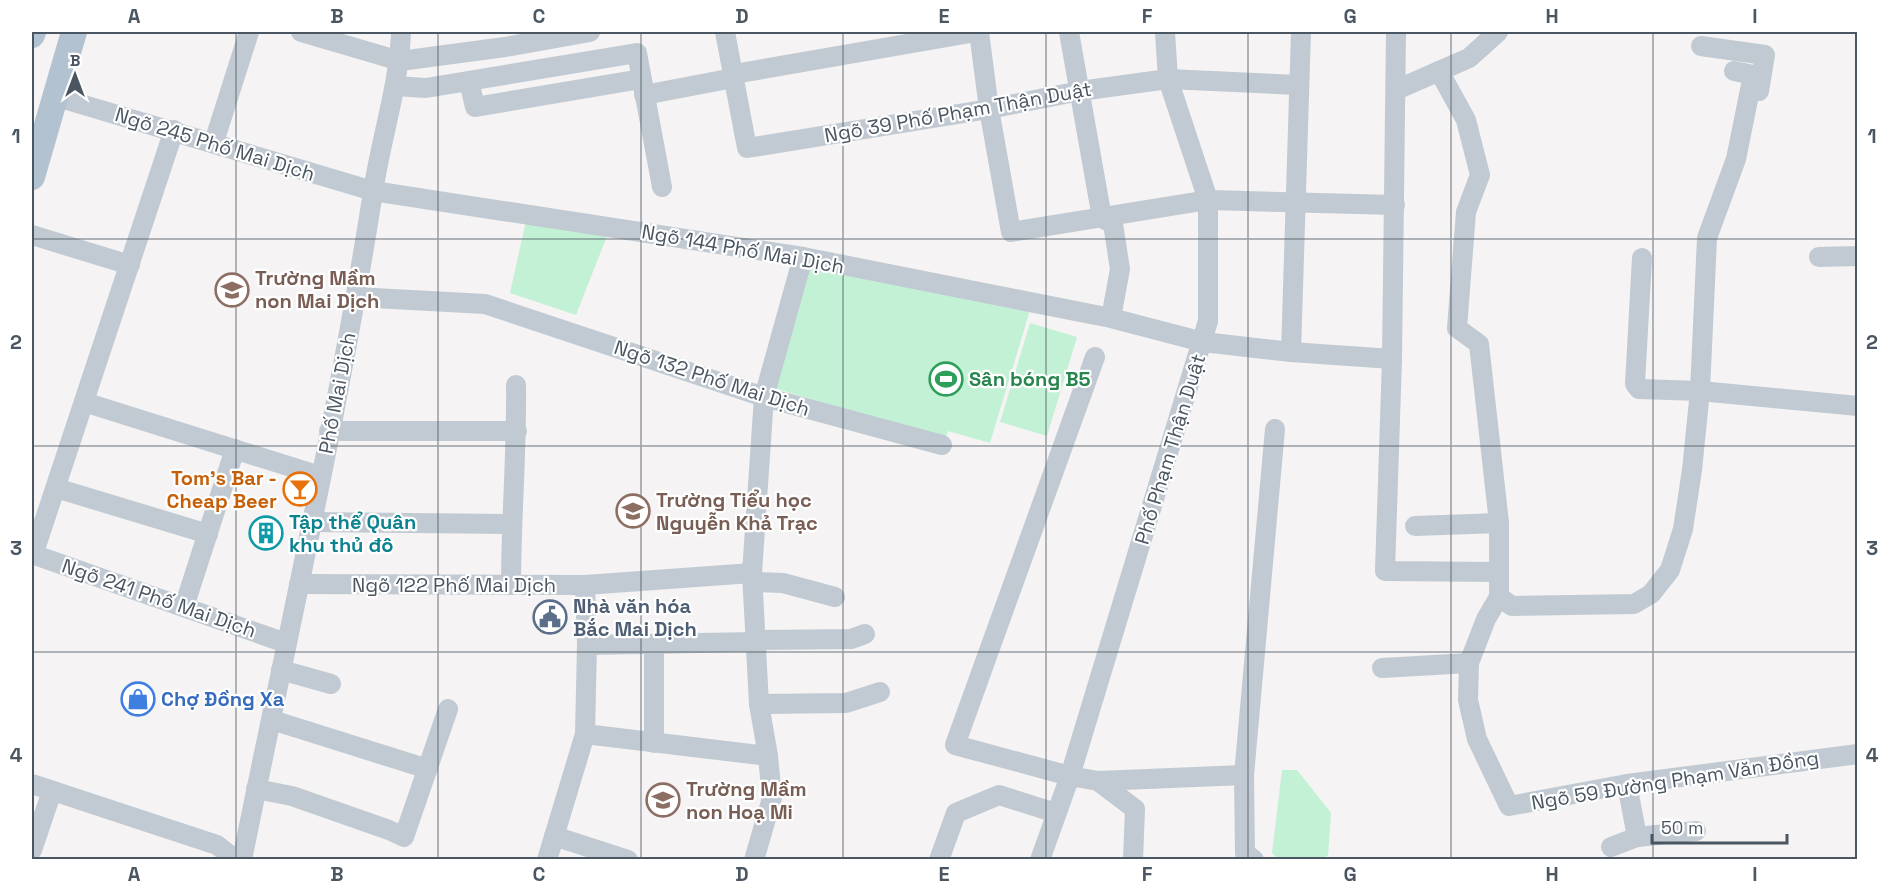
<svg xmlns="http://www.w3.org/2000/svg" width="1889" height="891" viewBox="0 0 1889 891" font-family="'Space Grotesk',sans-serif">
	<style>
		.green { fill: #c3f1d5 }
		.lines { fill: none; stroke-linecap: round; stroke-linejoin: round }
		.minor { stroke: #c1cad2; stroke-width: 20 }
		.major { stroke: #b3c2d1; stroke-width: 26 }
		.grid { fill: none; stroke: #4a5661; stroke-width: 1.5; stroke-opacity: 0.55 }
		.labels { text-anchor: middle; stroke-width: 4.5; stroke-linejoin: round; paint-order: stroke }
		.street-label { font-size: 20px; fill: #4a5661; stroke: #fff }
		.education-label { font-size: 20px; font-weight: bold; fill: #785e54; stroke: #fff; text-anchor: start }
		.leisure-label { font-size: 20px; font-weight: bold; fill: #27864d; stroke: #fff; text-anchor: start }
		.food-label { font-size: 20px; font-weight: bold; fill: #c56008; stroke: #fff; text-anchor: end }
		.culture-label { font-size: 20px; font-weight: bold; fill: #0d838f; stroke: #fff; text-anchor: start }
		.service-label { font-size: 20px; font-weight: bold; fill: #4e5e75; stroke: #fff; text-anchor: start }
		.shop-label { font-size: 20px; font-weight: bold; fill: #366cbe; stroke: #fff; text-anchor: start }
		.neatline { fill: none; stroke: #4a5661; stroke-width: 2 }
		.grid-label { font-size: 20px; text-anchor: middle; font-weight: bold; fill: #4a5661 }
	</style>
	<rect width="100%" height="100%" fill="#f5f3f3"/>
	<!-- green -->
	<g class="green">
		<polygon points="526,221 607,236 576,315 510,293"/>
		<polygon points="811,265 1031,307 990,443 948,431 945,441 768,386"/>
		<polygon points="1030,323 1077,337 1047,436 1000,422"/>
		<polygon points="1282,770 1297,770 1331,813 1328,856 1319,859 1278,859 1272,853"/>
	</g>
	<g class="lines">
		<!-- minor -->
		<g class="minor">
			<polyline points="301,32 400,61 505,47 590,32"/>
			<polyline points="725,32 747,148 989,109 1080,91 1168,79 1298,85"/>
			<polyline points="979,32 989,109 1011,232 1208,200 1395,205"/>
			<polyline points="1069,32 1102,218 1113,224 1120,269 1111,318"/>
			<polyline points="1396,32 1392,359 1385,571 1498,572"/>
			<polyline points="1701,46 1765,55 1759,91"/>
			<polyline points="1439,71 1466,120 1480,175 1466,212 1457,328 1479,344 1499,523 1499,597 1486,619 1469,663 1468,700 1477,739 1509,806 1627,784 1858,754"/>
			<polyline points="734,74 976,32"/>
			<polyline points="469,81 475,107 641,79"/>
			<polyline points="395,86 426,88 637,53 662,187"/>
			<polyline points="1396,90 1469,58 1498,32"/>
			<polyline points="644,95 723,80"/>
			<polyline points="57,97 373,191 803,257 1111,318 1203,342 1291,352 1392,359"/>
			<polyline points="214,142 249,32"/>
			<polyline points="32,235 130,265"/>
			<polyline points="1819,257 1858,256"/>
			<polyline points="1642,258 1635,384 1639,389 1700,391 1858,406"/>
			<polyline points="356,297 485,304 764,397 942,445"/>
			<polyline points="1291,352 1301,32"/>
			<polyline points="1095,357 955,745 1070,776 1098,781 1244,775"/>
			<polyline points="84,402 320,476"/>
			<polyline points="329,431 517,431"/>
			<polyline points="56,488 208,534"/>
			<polyline points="311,522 511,524"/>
			<polyline points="1415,526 1499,523"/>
			<polyline points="32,554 286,643"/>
			<polyline points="33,555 174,130"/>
			<polyline points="753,582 783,583 835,597"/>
			<polyline points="299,584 585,585 752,573"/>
			<path d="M511 585C511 518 517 451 516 385"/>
			<polyline points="1499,597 1512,606 1634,604 1651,594 1670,570 1683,529 1692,470 1700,391 1707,238 1736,159 1753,75 1734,71"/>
			<polyline points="184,607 235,449"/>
			<polyline points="755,640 851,639 865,634"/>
			<polyline points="587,645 755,642"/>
			<polyline points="1382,668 1469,663"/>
			<polyline points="281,670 331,684"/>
			<polyline points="759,704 846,703 880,692"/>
			<polyline points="272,720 428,769"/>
			<polyline points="585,734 768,756"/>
			<polyline points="654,743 654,644"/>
			<polyline points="1098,781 1135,809 1133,860"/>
			<polyline points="32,784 217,845 236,860"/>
			<polyline points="1627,784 1637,837"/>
			<polyline points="256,789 292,796 389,830 404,837 448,709"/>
			<polyline points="554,836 628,860"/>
			<polyline points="1611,847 1637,837 1696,831"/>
			<polyline points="32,850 52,791"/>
			<path d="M242 860C287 637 338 416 373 192 381 138 399 86 401 32"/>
			<polyline points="547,860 585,734 587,645 585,585"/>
			<polyline points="754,860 772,798 768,756 759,704 752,573 764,397 803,257"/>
			<polyline points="939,860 956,813 999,795 1056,813"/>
			<polyline points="1040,860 1070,776 1208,321 1208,200 1168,79 1165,32"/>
			<polyline points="1254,860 1245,853 1244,775 1275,429"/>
		</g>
		<!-- major -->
		<g class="major">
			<polyline points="32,35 33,32"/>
			<polyline points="32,177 74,32"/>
		</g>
	</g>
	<!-- grid -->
	<path class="grid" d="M236 32V860M438 32V860M641 32V860M843 32V860M1046 32V860M1248 32V860M1451 32V860M1653 32V860M32 239H1858M32 446H1858M32 652H1858"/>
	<!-- icons -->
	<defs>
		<g id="school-ring" transform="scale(1.725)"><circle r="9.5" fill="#fff" stroke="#8d6e63" stroke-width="1.5"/><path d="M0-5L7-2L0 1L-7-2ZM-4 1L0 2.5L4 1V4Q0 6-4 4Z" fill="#8d6e63"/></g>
		<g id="stadium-ring" transform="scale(1.725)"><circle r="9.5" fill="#fff" stroke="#2e9e5b" stroke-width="1.5"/><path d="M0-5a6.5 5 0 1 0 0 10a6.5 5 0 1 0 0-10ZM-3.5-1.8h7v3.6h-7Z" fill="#2e9e5b"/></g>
		<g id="bar-ring" transform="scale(1.725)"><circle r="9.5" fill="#fff" stroke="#e8710a" stroke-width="1.5"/><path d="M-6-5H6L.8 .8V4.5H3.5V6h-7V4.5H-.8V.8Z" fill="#e8710a"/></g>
		<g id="building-ring" transform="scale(1.725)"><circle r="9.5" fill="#fff" stroke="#0f9aa8" stroke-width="1.5"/><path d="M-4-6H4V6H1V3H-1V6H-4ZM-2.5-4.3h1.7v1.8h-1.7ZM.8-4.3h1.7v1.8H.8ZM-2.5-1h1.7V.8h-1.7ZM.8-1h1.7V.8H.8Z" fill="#0f9aa8"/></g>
		<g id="civic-ring" transform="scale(1.725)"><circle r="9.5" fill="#fff" stroke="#5c6f8a" stroke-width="1.5"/><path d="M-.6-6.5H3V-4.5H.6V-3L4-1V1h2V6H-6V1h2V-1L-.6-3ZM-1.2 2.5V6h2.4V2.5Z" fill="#5c6f8a"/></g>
		<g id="shop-ring" transform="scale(1.725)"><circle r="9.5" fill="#fff" stroke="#3f7fe0" stroke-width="1.5"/><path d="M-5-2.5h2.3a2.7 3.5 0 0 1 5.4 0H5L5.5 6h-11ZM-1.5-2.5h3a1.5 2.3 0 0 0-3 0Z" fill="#3f7fe0"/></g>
	</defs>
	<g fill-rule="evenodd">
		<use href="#school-ring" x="232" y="290"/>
		<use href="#stadium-ring" x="946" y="379"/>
		<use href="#bar-ring" x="300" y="489"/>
		<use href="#school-ring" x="633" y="511"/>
		<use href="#building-ring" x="266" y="533"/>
		<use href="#civic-ring" x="550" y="617"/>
		<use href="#shop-ring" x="138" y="699"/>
		<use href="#school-ring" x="663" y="800"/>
	</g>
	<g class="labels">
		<!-- street labels -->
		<g class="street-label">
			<text transform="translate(958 112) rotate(-10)" y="7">Ngõ 39 Phố Phạm Thận Duật</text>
			<text transform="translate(215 144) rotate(17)" y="7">Ngõ 245 Phố Mai Dịch</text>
			<text transform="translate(743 249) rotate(10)" y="7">Ngõ 144 Phố Mai Dịch</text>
			<text transform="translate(712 378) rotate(18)" y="7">Ngõ 132 Phố Mai Dịch</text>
			<text transform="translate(337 393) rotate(-79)" y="7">Phố Mai Dịch</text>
			<text transform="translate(1170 449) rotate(-73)" y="7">Phố Phạm Thận Duật</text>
			<text x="454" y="592">Ngõ 122 Phố Mai Dịch</text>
			<text transform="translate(159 598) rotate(19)" y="7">Ngõ 241 Phố Mai Dịch</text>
			<text transform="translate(1675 780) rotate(-9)" y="7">Ngõ 59 Đường Phạm Văn Đồng</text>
		</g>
		<!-- education labels -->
		<g class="education-label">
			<text x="255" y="285">Trường Mầm<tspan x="255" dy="23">non Mai Dịch</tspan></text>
			<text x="656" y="507">Trường Tiểu học<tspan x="656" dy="23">Nguyễn Khả Trạc</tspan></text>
			<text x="686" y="796">Trường Mầm<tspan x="686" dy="23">non Hoạ Mi</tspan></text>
		</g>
		<!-- leisure labels -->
		<g class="leisure-label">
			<text x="969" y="386">Sân bóng B5</text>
		</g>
		<!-- food labels -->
		<g class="food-label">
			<text x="277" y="485">Tom's Bar -<tspan x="277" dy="23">Cheap Beer</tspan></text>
		</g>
		<!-- culture labels -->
		<g class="culture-label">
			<text x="289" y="529">Tập thể Quân<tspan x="289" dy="23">khu thủ đô</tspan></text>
		</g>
		<!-- service labels -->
		<g class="service-label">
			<text x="573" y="613">Nhà văn hóa<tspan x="573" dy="23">Bắc Mai Dịch</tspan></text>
		</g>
		<!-- shop labels -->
		<g class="shop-label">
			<text x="161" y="706">Chợ Đồng Xa</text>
		</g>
	</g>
	<!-- border -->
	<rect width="1889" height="891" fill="none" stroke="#ffffff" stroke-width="66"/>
	<!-- north arrow -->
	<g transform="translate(75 75)" stroke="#ffffff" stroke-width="4.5" paint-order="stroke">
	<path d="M0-4.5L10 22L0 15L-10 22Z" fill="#4a5661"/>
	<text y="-9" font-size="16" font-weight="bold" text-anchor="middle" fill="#4a5661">B</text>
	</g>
	<!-- scale -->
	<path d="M1652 834v9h135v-9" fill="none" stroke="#4a5661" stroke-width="3"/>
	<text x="1661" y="834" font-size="18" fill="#4a5661" stroke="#ffffff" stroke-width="4.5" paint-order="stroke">50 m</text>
	<rect x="33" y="33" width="1823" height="825" class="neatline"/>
	<g class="grid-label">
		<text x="134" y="23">A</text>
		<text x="337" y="23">B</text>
		<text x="539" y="23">C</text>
		<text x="742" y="23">D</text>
		<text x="944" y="23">E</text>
		<text x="1147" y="23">F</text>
		<text x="1350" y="23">G</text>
		<text x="1552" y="23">H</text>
		<text x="1755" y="23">I</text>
		<text x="16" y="143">1</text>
		<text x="1872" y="143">1</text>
		<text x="16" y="349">2</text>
		<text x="1872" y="349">2</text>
		<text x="16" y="555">3</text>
		<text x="1872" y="555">3</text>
		<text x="16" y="762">4</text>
		<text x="1872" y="762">4</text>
		<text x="134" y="881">A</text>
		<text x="337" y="881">B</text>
		<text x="539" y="881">C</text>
		<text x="742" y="881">D</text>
		<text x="944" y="881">E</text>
		<text x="1147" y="881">F</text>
		<text x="1350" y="881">G</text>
		<text x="1552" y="881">H</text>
		<text x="1755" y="881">I</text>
	</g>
</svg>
